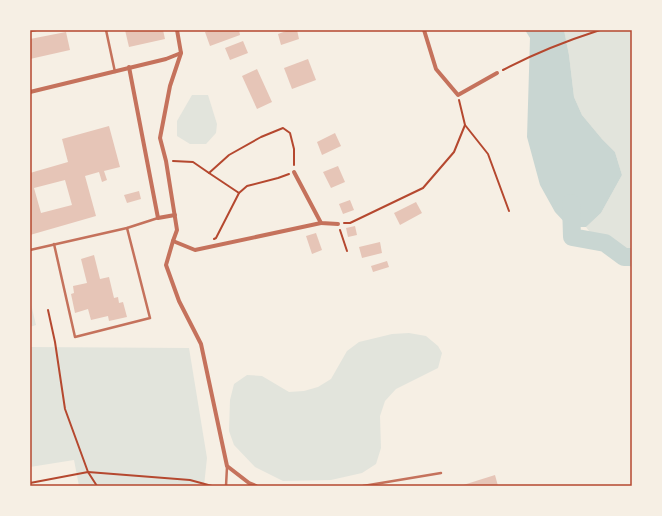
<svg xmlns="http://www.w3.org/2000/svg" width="662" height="516" viewBox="0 0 662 516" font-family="'PT Sans',sans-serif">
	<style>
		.green { fill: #e2e4dc }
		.water { fill: #c9d6d2 }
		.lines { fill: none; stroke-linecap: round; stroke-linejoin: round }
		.river { stroke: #c9d6d2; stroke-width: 18 }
		.building { fill: #e6c5b7; fill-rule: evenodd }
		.path { stroke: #b5482f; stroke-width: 2 }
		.service { stroke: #c5725c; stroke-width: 2.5 }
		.minor { stroke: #c5725c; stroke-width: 4 }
		.neatline { fill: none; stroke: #b5482f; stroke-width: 1.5 }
	</style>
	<rect width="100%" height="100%" fill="#f6efe4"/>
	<!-- green -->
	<g class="green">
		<polygon points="564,30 632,30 632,268 595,239 586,227 601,213 622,175 615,152 602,139 582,115 574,97 569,55"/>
		<polygon points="192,95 208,95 217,124 216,133 206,144 190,144 177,136 177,121"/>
		<polygon points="30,300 36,325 30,327"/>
		<polygon points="409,333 426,336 438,346 442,353 438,368 396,389 385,401 380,416 381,448 376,464 362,473 331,480 283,481 255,467 234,445 229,431 230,400 234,384 247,375 262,376 289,392 304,391 318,387 331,379 347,351 359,342 392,334"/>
		<polygon points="632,344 632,411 630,348"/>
		<polygon points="30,347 189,348 207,458 204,486 79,486 74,460 30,467"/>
	</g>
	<!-- water -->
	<polygon class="water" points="525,30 564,30 569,55 574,97 582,115 602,139 615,152 622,175 601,213 586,227 569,227 555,212 540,185 527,137 530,38"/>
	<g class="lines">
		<!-- river -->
		<polyline class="river" points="571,203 572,237 605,243 624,257 632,257"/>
	</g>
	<!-- building -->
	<g class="building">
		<polygon points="125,30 163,30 165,39 129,47"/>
		<polygon points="212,30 239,30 240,35 210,46 205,32"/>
		<polygon points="289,30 297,30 299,39 281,45 278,34"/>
		<polygon points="66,32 70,50 30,59 30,39"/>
		<polygon points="243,41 248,53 230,60 225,48"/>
		<polygon points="308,59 316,80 292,89 284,68"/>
		<polygon points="257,69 272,102 257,109 242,76"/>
		<path d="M109 126 120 167 104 171 107 180 102 182 99 172 85 176 96 216 30 235V173L68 162 62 139ZM65 180 72 205 41 213 34 188Z"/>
		<polygon points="335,133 341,146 322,155 317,142"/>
		<polygon points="338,166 345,182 331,188 323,172"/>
		<polygon points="139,191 141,199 127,203 124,195"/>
		<polygon points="350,200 354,210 343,214 339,204"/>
		<polygon points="416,202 422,213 400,225 394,213"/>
		<polygon points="355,226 357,235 348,237 346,228"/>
		<polygon points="316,233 322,250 312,254 306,236"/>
		<polygon points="380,242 382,253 362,258 359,247"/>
		<polygon points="94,255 100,279 109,277 114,298 118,297 119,303 123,302 127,317 109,321 108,316 91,320 88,309 75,313 71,294 74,293 73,286 87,283 81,259"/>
		<polygon points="387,261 389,267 373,272 371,266"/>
		<polygon points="495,475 498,486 460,486"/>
	</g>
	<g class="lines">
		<!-- path -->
		<g class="path">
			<path d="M503 70C535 53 566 41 600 30"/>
			<polyline points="465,125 488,154 509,211"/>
			<polyline points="173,161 193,162 209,173 229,155 261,137 283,128 290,133 294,149 294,165"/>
			<polyline points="209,173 239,193 247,186 278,178 289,174"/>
			<polyline points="344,223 350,223 423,188 454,152 465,125 459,100"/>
			<polyline points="340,230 347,251"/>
			<polyline points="214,239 216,238 239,193"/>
			<polyline points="48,310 55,342 65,409 88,472 97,486"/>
			<polyline points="30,483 88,472 190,480 212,486"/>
		</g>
		<!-- service -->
		<g class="service">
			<polyline points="106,30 115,72"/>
			<polyline points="30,31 36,30"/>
			<polyline points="54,244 75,337 150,318 127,228"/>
			<polyline points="30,250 127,228 158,218"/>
			<polyline points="226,486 227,467"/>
			<polyline points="363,486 441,473"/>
		</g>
		<!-- minor -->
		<g class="minor">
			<polyline points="177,30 181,53 170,86 160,138 166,161 177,230 173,241 166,265 179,301 201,344 227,466 249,483 256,486"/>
			<polyline points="424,30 436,69 458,95 497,73"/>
			<polyline points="129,67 158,218 175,215"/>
			<polyline points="30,92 166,59 181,53"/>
			<polyline points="294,172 321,223 338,224"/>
			<polyline points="173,241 195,250 321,223"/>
		</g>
	</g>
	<!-- border -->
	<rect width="662" height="516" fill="none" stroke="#f6efe4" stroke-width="62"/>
	<rect x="31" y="31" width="600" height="454" class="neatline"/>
</svg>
